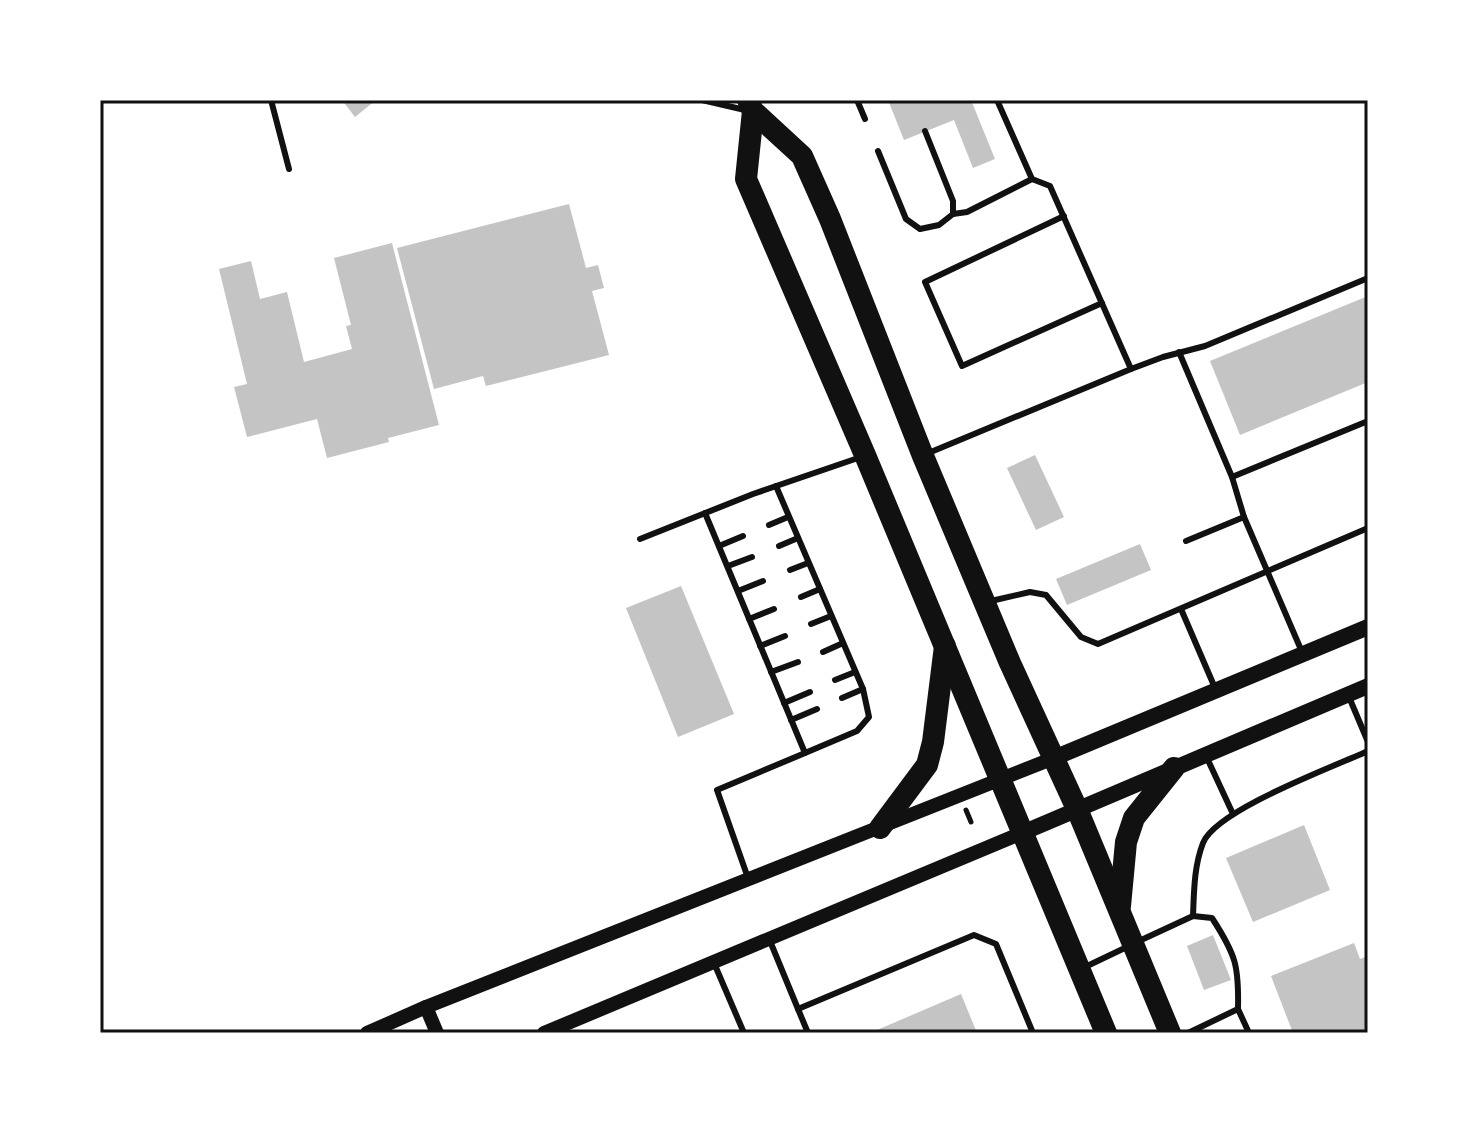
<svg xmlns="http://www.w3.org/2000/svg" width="1468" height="1133" viewBox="0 0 1468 1133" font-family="Montserrat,sans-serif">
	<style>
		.building { fill: #c4c4c4 }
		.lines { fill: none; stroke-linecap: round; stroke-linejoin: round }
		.path { stroke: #111; stroke-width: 5 }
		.service { stroke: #111; stroke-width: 6 }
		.tertiary { stroke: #111; stroke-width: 14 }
		.secondary { stroke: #111; stroke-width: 16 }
		.trunk { stroke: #111; stroke-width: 22 }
		.neatline { fill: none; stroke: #111; stroke-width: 3 }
	</style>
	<rect width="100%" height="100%" fill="#fff"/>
	<!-- building -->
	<g class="building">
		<polygon points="342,100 376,100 355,117"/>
		<polygon points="888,100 971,100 995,159 973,168 954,120 904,140"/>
		<polygon points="569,204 586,268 598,265 604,288 592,291 609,355 486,386 483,376 434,389 397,248"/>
		<polygon points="392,243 439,425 388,438 389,442 327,458 317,419 247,437 234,387 247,384 219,269 251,261 260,299 287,292 304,362 352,349 346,326 351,325 334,258"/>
		<polygon points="1368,296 1368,382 1240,435 1210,361"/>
		<polygon points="1035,455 1064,517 1036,530 1007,468"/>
		<polygon points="1140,544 1151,570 1067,605 1056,579"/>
		<polygon points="681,586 734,714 678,737 626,608"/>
		<polygon points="1304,825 1330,890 1253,922 1226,858"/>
		<polygon points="1213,935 1231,980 1204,990 1187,946"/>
		<polygon points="1354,943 1360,959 1368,956 1368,1033 1293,1033 1271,976"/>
		<polygon points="961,994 977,1033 870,1033"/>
	</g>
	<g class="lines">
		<!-- path -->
		<polyline class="path" points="966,810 971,822"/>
		<!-- service -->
		<g class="service">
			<polyline points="271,100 289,169"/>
			<polyline points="702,100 745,110"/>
			<polyline points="857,100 865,119"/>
			<polyline points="997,100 1032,179 1050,186 1131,369"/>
			<polyline points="925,131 953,201 953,214"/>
			<polyline points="878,151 906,219 920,229 939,225 953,214 967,212 1032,179"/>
			<polyline points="1064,216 925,282 962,366 1102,303"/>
			<polyline points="1179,352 1232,477 1368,421"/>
			<polyline points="926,454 1131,369 1163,357 1205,346 1368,278"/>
			<polyline points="1232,477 1244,517 1302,652"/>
			<polyline points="776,486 863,689 869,717 857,731 805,753"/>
			<polyline points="705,513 805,753 717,790 748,878"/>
			<polyline points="769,525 788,517"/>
			<polyline points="640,539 753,494 861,457"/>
			<polyline points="1186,541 1244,517"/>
			<polyline points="719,546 743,536"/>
			<polyline points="779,546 798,538"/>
			<polyline points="728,566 752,557"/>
			<polyline points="790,570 808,563"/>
			<polyline points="738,591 763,581"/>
			<polyline points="801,597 820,589"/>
			<polyline points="991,601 1030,592 1046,595 1081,637 1098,644 1368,528"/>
			<polyline points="1181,609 1215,688"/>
			<polyline points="749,619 774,609"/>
			<polyline points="811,624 831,616"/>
			<polyline points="760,646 785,636"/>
			<polyline points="823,652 843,643"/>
			<polyline points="771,672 798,662"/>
			<polyline points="835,680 855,672"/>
			<polyline points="1349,697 1368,742"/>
			<polyline points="842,698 863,689"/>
			<polyline points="784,703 810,692"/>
			<polyline points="791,720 817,709"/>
			<polyline points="1207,758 1233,814"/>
			<path d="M1193 916C1194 892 1194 866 1203 843 1216 810 1333 767 1368 751"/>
			<polyline points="770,941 798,1009 974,935 996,944 1033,1033"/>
			<path d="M1139 941 1193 916 1212 918C1236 955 1239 966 1238 1009"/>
			<polyline points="714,963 744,1033"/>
			<polyline points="1085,967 1129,946"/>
			<polyline points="798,1009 808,1033"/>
			<polyline points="1188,1033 1238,1009 1249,1033"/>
		</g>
		<!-- tertiary -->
		<g class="tertiary">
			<polyline points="426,1007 437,1033"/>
			<polyline points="367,1033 426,1007 1054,758"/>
			<polyline points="544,1033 1022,833"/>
		</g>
		<!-- secondary -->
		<g class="secondary">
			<polyline points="1054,758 1368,627"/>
			<polyline points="1022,833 1368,686"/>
		</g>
		<!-- trunk -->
		<g class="trunk">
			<polyline points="748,100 753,111 802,156 830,219 923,456 1010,663 1077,809 1170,1033"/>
			<polyline points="753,111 746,179 865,455 1106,1033"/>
			<polyline points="880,828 927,765 933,742 945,646"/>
			<polyline points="1120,906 1126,842 1134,818 1174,768"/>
		</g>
	</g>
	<!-- border -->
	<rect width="1468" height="1133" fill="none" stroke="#ffffff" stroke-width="204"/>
	<rect x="102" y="102" width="1264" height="929" class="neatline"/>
</svg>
